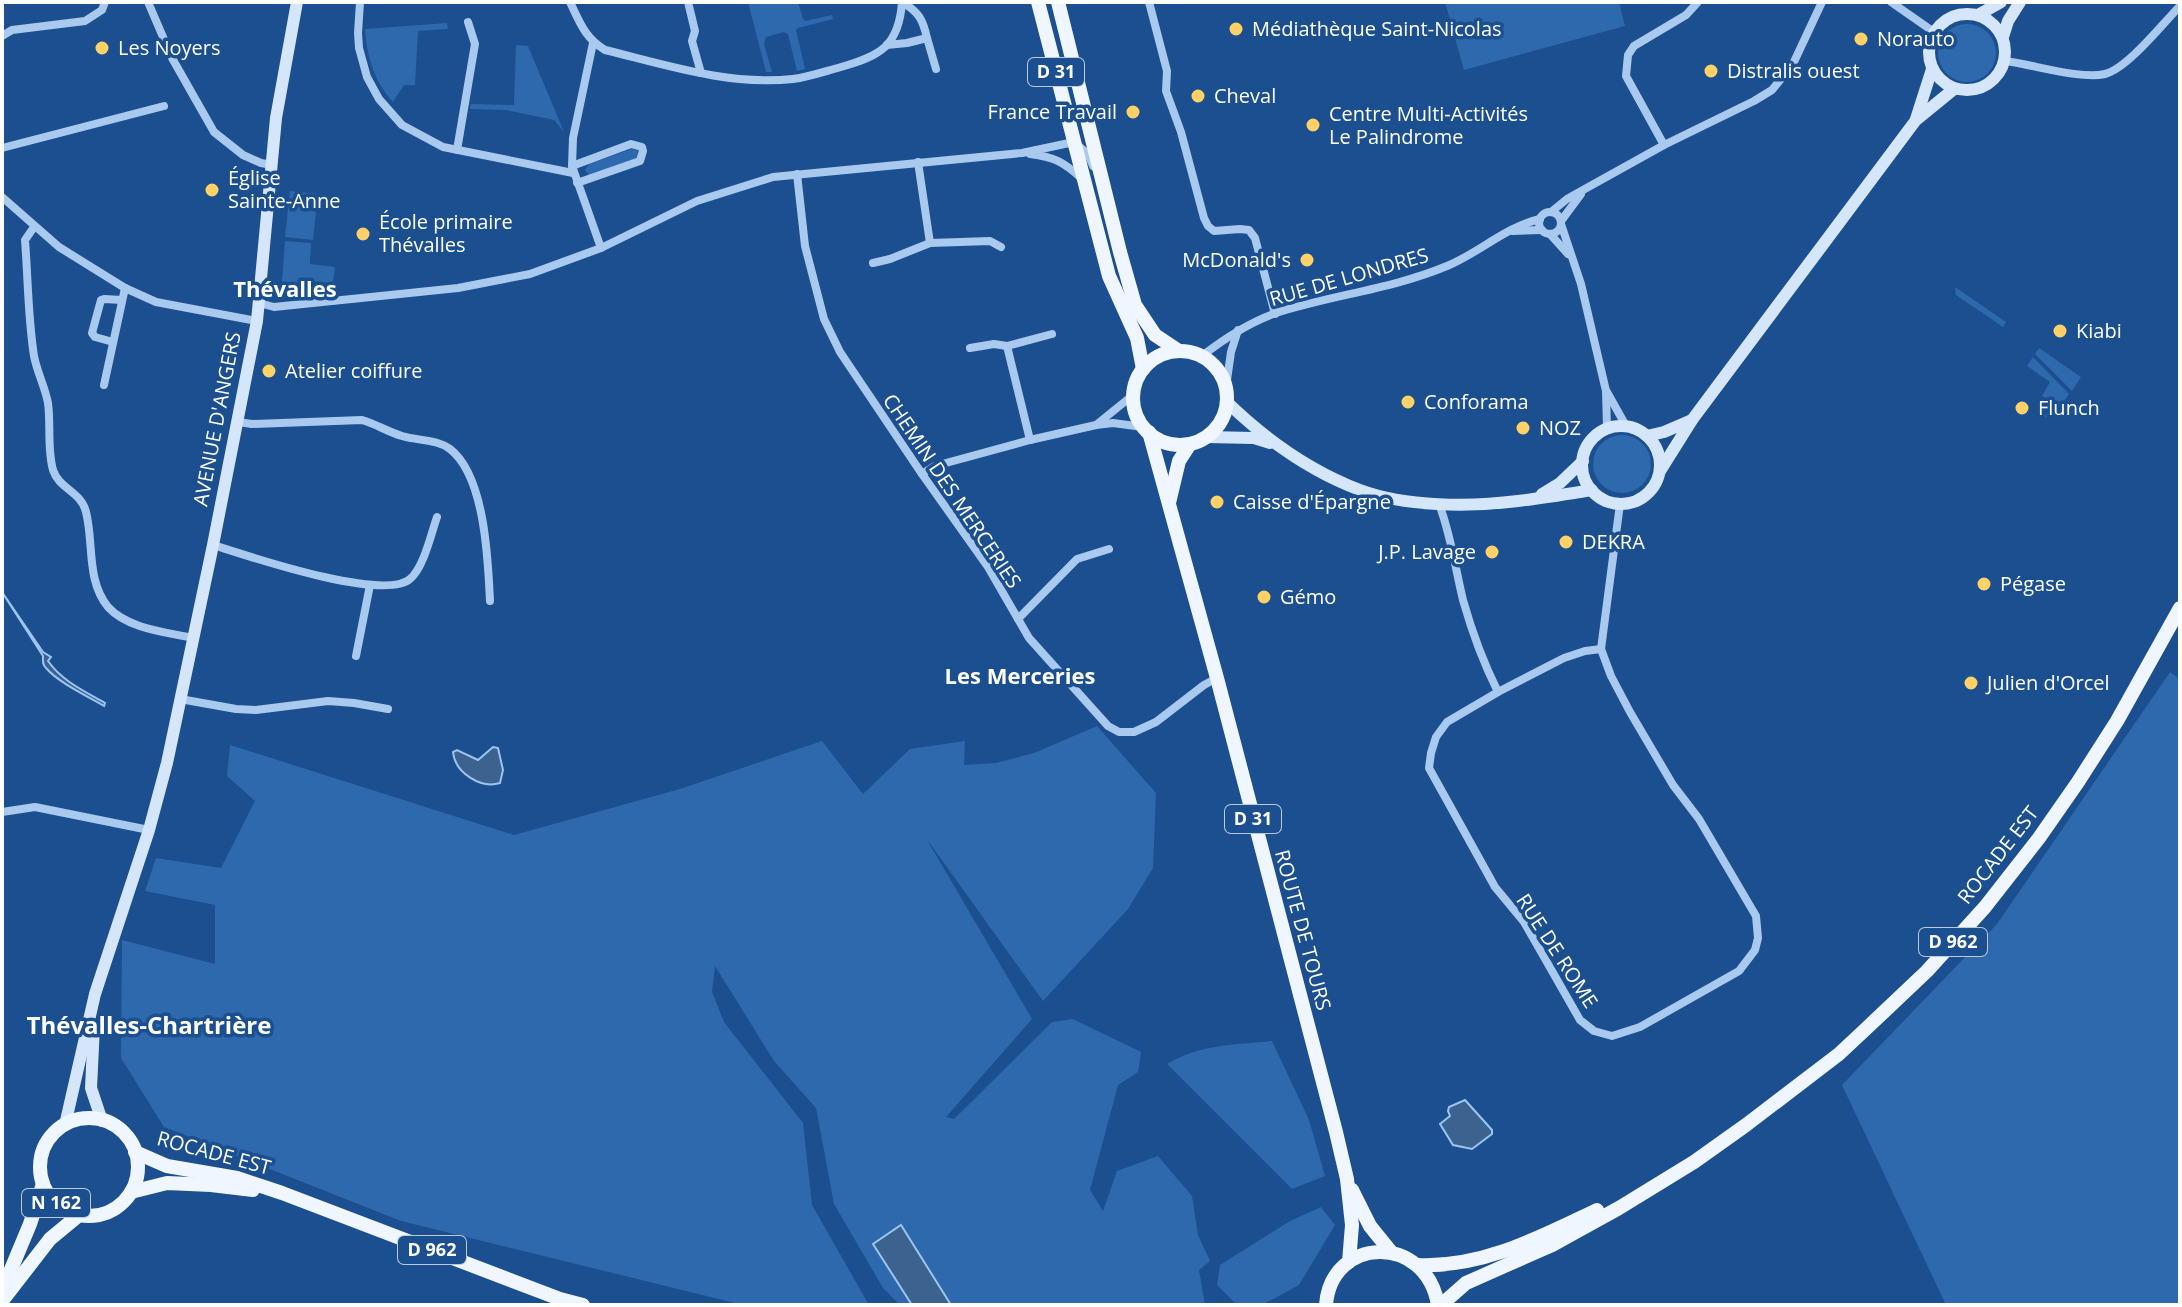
<svg xmlns="http://www.w3.org/2000/svg" width="2182" height="1307" viewBox="0 0 2182 1307" font-family="'Open Sans',sans-serif">
	<style>
		.green { fill: #2e69ad }
		.water { fill: #3c6290; stroke: #9cc4f0; stroke-width: 2 }
		.lines { fill: none; stroke-linecap: round; stroke-linejoin: round }
		.street { stroke: #a9c9ee; stroke-width: 8 }
		.secondary { stroke: #d6e6fa; stroke-width: 12 }
		.primary { stroke: #f0f6ff; stroke-width: 14 }
		.poi-dot { fill: #ffd166; stroke: #1b4f8f; stroke-width: 3 }
		.labels { text-anchor: middle; stroke-width: 7; stroke-linejoin: round; paint-order: stroke }
		.shield { fill: #1b4f8f; stroke: #bbcadd; stroke-width: 2 }
		.shield-label { font-size: 18px; font-weight: bold; fill: #fff }
		.poi-label { font-size: 20px; fill: #fff; stroke: #1b4f8f; text-anchor: start }
		.street-label { font-size: 20px; fill: #fff; stroke: #1b4f8f }
		.neighbourhood-label { font-size: 22px; font-weight: bold; fill: #fff; stroke: #1b4f8f }
		.quarter-label { font-size: 24px; font-weight: bold; fill: #fff; stroke: #1b4f8f }
	</style>
	<rect width="100%" height="100%" fill="#1b4f8f"/>
	<!-- green -->
	<g class="green">
		<polygon points="748,2 798,2 803,19 806,21 832,15 833,19 798,28 796,30 805,69 797,71 788,34 784,32 766,37 764,44 772,72 766,72"/>
		<polygon points="1445,2 1619,2 1625,26 1464,70"/>
		<path d="M447 23 448 29 418 31 415 85H404L393 102C374 81 367 57 365 29Z"/>
		<circle cx="1967" cy="53" r="29"/>
		<polygon points="516,45 528,46 564,132 554,120 506,110 470,109 471,104 514,105"/>
		<polygon points="632,149 638,150 640,154 636,159 589,175 585,170 589,164"/>
		<polygon points="290,191 318,194 313,240 285,237"/>
		<polygon points="285,241 311,243 310,264 335,267 333,283 309,281 308,284 282,282"/>
		<polygon points="1955,287 2006,322 2003,327 1956,295"/>
		<polygon points="2039,348 2081,377 2072,391 2035,354"/>
		<polygon points="2033,357 2069,394 2052,418 2044,417 2053,403 2042,396 2050,382 2027,366"/>
		<circle cx="1622" cy="464" r="29"/>
		<polygon points="2170,672 2180,679 2180,1305 1946,1305 1842,1085 1997,924"/>
		<polygon points="1097,726 1156,793 1153,868 1128,909 1043,1001 926,838 1032,1019 946,1117 954,1119 1052,1022 1073,1019 1141,1052 1138,1072 1118,1085 1090,1190 1103,1211 1117,1171 1158,1156 1192,1196 1198,1235 1210,1261 1199,1270 1205,1305 900,1305 883,1288 834,1204 816,1108 774,1061 715,966 712,992 724,1022 803,1123 812,1205 869,1305 743,1305 401,1221 164,1127 121,1058 122,940 215,964 215,905 145,891 156,858 221,868 255,801 227,776 230,745 514,835 680,789 822,741 863,794 910,749 965,741 964,765 996,763 1034,753"/>
		<path d="M1272 1041 1309 1120 1325 1176 1292 1189 1167 1064C1200 1044 1234 1045 1272 1041Z"/>
		<polygon points="1321,1207 1335,1225 1299,1285 1262,1305 1237,1305 1217,1285 1220,1265 1290,1221"/>
	</g>
	<!-- water -->
	<g class="water">
		<path d="M2 592 43 652 51 657 48 661C62 681 84 691 105 703L104 706C87 696 59 683 46 668 42 664 43 661 43 656Z"/>
		<path d="M493 747 498 748 503 770 500 783C481 789 455 773 453 752L457 750 478 760Z"/>
		<polygon points="1465,1100 1492,1130 1492,1134 1472,1149 1453,1145 1440,1124 1450,1116 1448,1111 1449,1107"/>
		<polygon points="901,1225 951,1305 912,1305 873,1244"/>
	</g>
	<g class="lines">
		<!-- street -->
		<g class="street">
			<polyline points="148,2 172,58 214,132 243,155 261,163 272,165"/>
			<polyline points="360,2 358,33 359,48 367,77 379,99 402,125 443,147 573,173"/>
			<path d="M570 2C580 23 585 38 605 50 666 65 730 86 793 79 809 77 826 71 841 67 880 56 899 46 902 2"/>
			<polyline points="688,2 695,31 692,41 701,73"/>
			<polyline points="1149,2 1167,71 1166,91 1181,132 1204,218 1208,226 1214,231 1240,229 1249,230 1255,238 1275,314"/>
			<polyline points="1891,2 1934,32"/>
			<polyline points="2,36 12,30 85,21 102,10 105,2"/>
			<polyline points="927,38 936,69"/>
			<polyline points="593,43 573,138 572,166 601,248"/>
			<path d="M887 45 907 43 927 38C923 20 919 12 902 2"/>
			<path d="M2005 61C2031 64 2081 80 2105 74 2128 68 2163 23 2180 6"/>
			<polyline points="1664,145 1626,76 1628,55 1634,46 1686,15 1698,2"/>
			<polyline points="2,148 164,106"/>
			<polyline points="457,150 475,44 468,22"/>
			<path d="M1030 154C1054 157 1064 162 1081 178"/>
			<polyline points="918,162 930,243"/>
			<polyline points="572,166 631,144 642,147 643,151 640,161 577,183"/>
			<polyline points="797,174 805,246 824,319 840,352 922,474 988,567 1029,638 1108,726 1119,732 1134,732 1156,722 1204,685 1217,678"/>
			<polyline points="2,197 59,247 125,288 156,302 257,321"/>
			<polyline points="1551,212 1567,199 1583,190 1664,145 1754,101 1772,90 1793,64 1822,2"/>
			<circle cx="1550" cy="223" r="11"/>
			<polyline points="1561,221 1581,194"/>
			<polyline points="1561,224 1581,284 1606,391 1607,429"/>
			<path d="M34 227 25 240C28 278 28 318 34 356 37 372 45 387 48 403 51 425 47 449 53 470 59 489 81 491 86 512 94 543 86 580 108 607 128 629 166 632 193 638"/>
			<polyline points="1513,231 1542,230"/>
			<polyline points="1550,234 1568,254"/>
			<polyline points="873,263 890,259 930,243 990,241 1001,247"/>
			<polyline points="259,303 274,307 458,288 530,274 601,248 697,201 773,177 1022,153 1074,142 1088,154 1093,166"/>
			<polyline points="113,342 95,337 92,333 101,300 104,299 122,300"/>
			<polyline points="1007,346 1030,440"/>
			<polyline points="970,348 994,344 1007,346 1052,334"/>
			<path d="M1202 356C1225 338 1248 323 1276 313 1332 295 1392 289 1447 266 1479 253 1505 227 1540 219"/>
			<polyline points="104,385 125,288"/>
			<polyline points="1226,387 1231,352 1238,330"/>
			<polyline points="1607,392 1626,426"/>
			<path d="M238 422 252 424 362 420C376 424 388 432 402 436 418 441 437 439 450 449 485 476 488 560 490 601"/>
			<polyline points="1096,425 1133,395"/>
			<polyline points="922,474 935,466 1030,440 1096,425 1113,423 1143,427"/>
			<path d="M1439 504C1451 535 1455 567 1463 600 1472 632 1483 662 1498 692"/>
			<path d="M213 545C248 556 383 602 410 579 424 567 431 534 437 517"/>
			<polyline points="1018,619 1077,559 1109,549"/>
			<polyline points="1601,649 1585,651 1564,658 1498,692 1447,722 1436,737 1431,753 1429,768 1495,887 1524,922 1580,1020 1594,1031 1612,1036 1640,1027 1739,971 1755,950 1758,938 1756,916 1699,819 1673,785 1630,712 1611,676 1601,649 1620,504"/>
			<polyline points="356,656 370,585"/>
			<polyline points="180,699 236,709 256,710 328,701 354,703 388,709"/>
			<polyline points="2,812 35,807 149,830"/>
		</g>
		<!-- secondary -->
		<g class="secondary">
			<circle cx="1967" cy="52" r="38"/>
			<polyline points="1978,15 2001,2"/>
			<polyline points="2003,37 2008,21 2020,2"/>
			<polyline points="1916,119 1932,69"/>
			<path d="M1227 402C1265 439 1310 471 1360 490 1406 507 1470 507 1518 501 1543 498 1567 494 1592 490"/>
			<circle cx="1621" cy="465" r="39"/>
			<polyline points="1647,436 1664,432 1692,420"/>
			<polyline points="1206,437 1254,438 1270,443"/>
			<polyline points="1660,471 1692,420 1916,120 1954,89"/>
			<polyline points="1542,494 1560,483 1583,461"/>
			<polyline points="94,1026 91,1088 102,1121"/>
			<polyline points="65,1125 95,994 149,830 167,763 213,545 257,321 276,118 297,2"/>
		</g>
		<!-- primary -->
		<g class="primary">
			<polyline points="1038,2 1109,276 1137,338 1143,369"/>
			<polyline points="1058,2 1120,252 1135,305 1155,335 1179,351"/>
			<circle cx="1180" cy="398" r="47"/>
			<polyline points="1149,432 1217,678 1336,1132 1347,1179 1352,1225 1349,1262"/>
			<polyline points="1169,503 1179,461 1190,444"/>
			<circle cx="89" cy="1167" r="49"/>
			<polyline points="135,1152 167,1166 237,1178 282,1193 560,1299 583,1305"/>
			<polyline points="1352,1190 1370,1226 1391,1252"/>
			<polyline points="131,1192 167,1183 211,1185 253,1190"/>
			<path d="M1418 1265C1483 1268 1540 1237 1597 1210"/>
			<polyline points="2,1291 30,1224 43,1184"/>
			<polyline points="2,1301 50,1239 79,1215"/>
			<path d="M1326 1305C1331 1236 1426 1233 1438 1305"/>
			<polyline points="1441,1305 1466,1283 1552,1245 1619,1208 1694,1162 1746,1125 1839,1054 1870,1025 1927,971 1985,907 2039,838 2078,782 2117,721 2180,608"/>
		</g>
	</g>
	<!-- markers -->
	<g class="poi-dot">
		<circle cx="1236" cy="29" r="8"/>
		<circle cx="1861" cy="39" r="8"/>
		<circle cx="102" cy="48" r="8"/>
		<circle cx="1711" cy="71" r="8"/>
		<circle cx="1198" cy="96" r="8"/>
		<circle cx="1133" cy="112" r="8"/>
		<circle cx="1313" cy="125" r="8"/>
		<circle cx="212" cy="190" r="8"/>
		<circle cx="363" cy="234" r="8"/>
		<circle cx="1307" cy="260" r="8"/>
		<circle cx="2060" cy="331" r="8"/>
		<circle cx="269" cy="371" r="8"/>
		<circle cx="1408" cy="402" r="8"/>
		<circle cx="2022" cy="408" r="8"/>
		<circle cx="1523" cy="428" r="8"/>
		<circle cx="1217" cy="502" r="8"/>
		<circle cx="1566" cy="542" r="8"/>
		<circle cx="1492" cy="552" r="8"/>
		<circle cx="1984" cy="584" r="8"/>
		<circle cx="1264" cy="597" r="8"/>
		<circle cx="1971" cy="683" r="8"/>
	</g>
	<g class="labels">
		<!-- shield labels -->
		<g class="shield">
			<rect x="1028" y="58" width="56" height="28" rx="6"/>
			<rect x="1225" y="805" width="56" height="28" rx="6"/>
			<rect x="1919" y="928" width="68" height="28" rx="6"/>
			<rect x="22" y="1189" width="68" height="28" rx="6"/>
			<rect x="398" y="1236" width="68" height="28" rx="6"/>
		</g>
		<g class="shield-label">
			<text x="1056" y="78">D 31</text>
			<text x="1253" y="825">D 31</text>
			<text x="1953" y="948">D 962</text>
			<text x="56" y="1209">N 162</text>
			<text x="432" y="1256">D 962</text>
		</g>
		<!-- poi labels -->
		<g class="poi-label">
			<text x="1252" y="36">Médiathèque Saint-Nicolas</text>
			<text x="1877" y="46">Norauto</text>
			<text x="118" y="55">Les Noyers</text>
			<text x="1727" y="78">Distralis ouest</text>
			<text x="1214" y="103">Cheval</text>
			<text x="1117" y="119" text-anchor="end">France Travail</text>
			<text x="1329" y="121">Centre Multi-Activités<tspan x="1329" dy="23">Le Palindrome</tspan></text>
			<text x="228" y="185">Église<tspan x="228" dy="23">Sainte-Anne</tspan></text>
			<text x="379" y="229">École primaire<tspan x="379" dy="23">Thévalles</tspan></text>
			<text x="1291" y="267" text-anchor="end">McDonald's</text>
			<text x="2076" y="338">Kiabi</text>
			<text x="285" y="378">Atelier coiffure</text>
			<text x="1424" y="409">Conforama</text>
			<text x="2038" y="415">Flunch</text>
			<text x="1539" y="435">NOZ</text>
			<text x="1233" y="509">Caisse d'Épargne</text>
			<text x="1582" y="549">DEKRA</text>
			<text x="1476" y="559" text-anchor="end">J.P. Lavage</text>
			<text x="2000" y="591">Pégase</text>
			<text x="1280" y="604">Gémo</text>
			<text x="1987" y="690">Julien d'Orcel</text>
		</g>
		<!-- street labels -->
		<g class="street-label">
			<text transform="translate(1349 277) rotate(-16)" y="7">RUE DE LONDRES</text>
			<text transform="translate(217 419) rotate(-79)" y="7">AVENUE D'ANGERS</text>
			<text transform="translate(952 491) rotate(56)" y="7">CHEMIN DES MERCERIES</text>
			<text transform="translate(1998 855) rotate(-52)" y="7">ROCADE EST</text>
			<text transform="translate(1303 930) rotate(75)" y="7">ROUTE DE TOURS</text>
			<text transform="translate(1557 951) rotate(57)" y="7">RUE DE ROME</text>
			<text transform="translate(214 1153) rotate(15)" y="7">ROCADE EST</text>
		</g>
		<!-- neighbourhood labels -->
		<g class="neighbourhood-label">
			<text x="285" y="297">Thévalles</text>
			<text x="1020" y="684">Les Merceries</text>
		</g>
		<!-- quarter labels -->
		<g class="quarter-label">
			<text x="149" y="1034">Thévalles-Chartrière</text>
		</g>
	</g>
	<!-- border -->
	<rect width="2182" height="1307" fill="none" stroke="#ffffff" stroke-width="8"/>
</svg>
